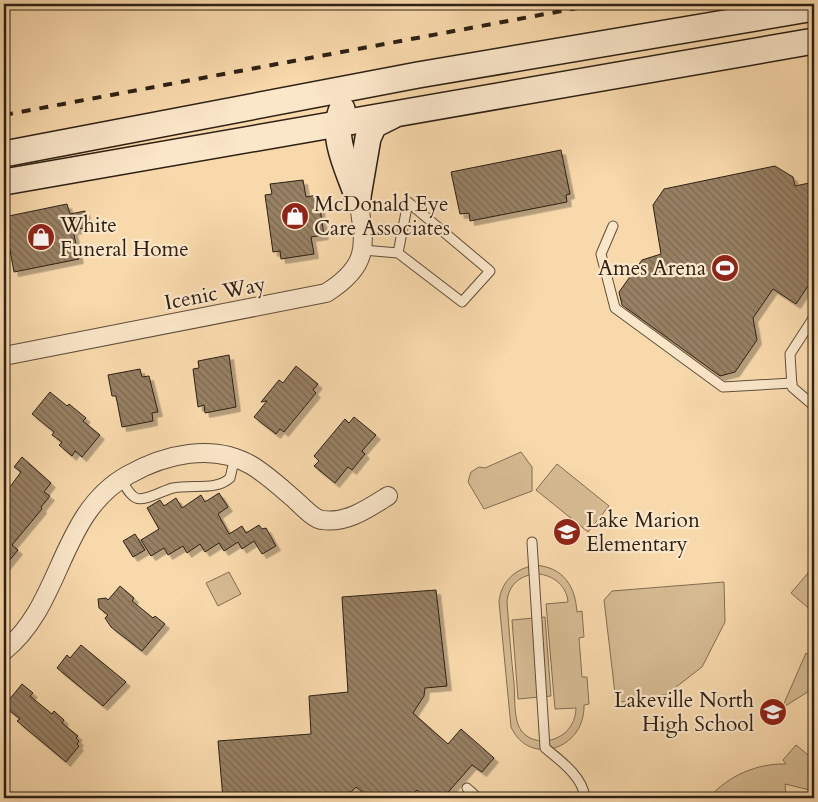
<svg xmlns="http://www.w3.org/2000/svg" width="818" height="802" viewBox="0 0 818 802" font-family="Cardo,serif">
	<style>
		.green { fill: #d6ba92; stroke: #826d53; fill-rule: evenodd }
		.building { fill: url(#building-back-hatch); stroke: #2e2014; filter: url(#shadow) }
		.lines { fill: none; stroke-linecap: round; stroke-linejoin: round }
		.service-casing { stroke: #604e3a; stroke-width: 11 }
		.minor-casing { stroke: #604e3a; stroke-width: 20 }
		.secondary-casing { stroke: #2e2014; stroke-width: 28 }
		.service { stroke: #fae6c9; stroke-width: 9 }
		.minor { stroke: #fae6c9; stroke-width: 18 }
		.secondary { stroke: #fae6c9; stroke-width: 25 }
		.rail { stroke: #2e2014; stroke-width: 4; stroke-dasharray: 9 9; stroke-linecap: butt }
		.labels { text-anchor: middle; stroke-width: 4.5; stroke-linejoin: round; paint-order: stroke }
		.poi-label { font-size: 21px; fill: #2e2014; stroke: #fae6c9; text-anchor: start }
		.street-label { font-size: 21px; fill: #2e2014; stroke: #fae6c9 }
	</style>
	<defs>
		<pattern id="building-back-hatch" width="6" height="6" patternUnits="userSpaceOnUse" patternTransform="scale(1.25)"><rect width="6" height="6" fill="#978063"/><path d="M-1 5l2 2M0 0l6 6M5-1l2 2" fill="none" stroke="#7c6850"/></pattern>
		<filter id="shadow"><feDropShadow dx="4.5" dy="4.5" stdDeviation="0" flood-color="#0004"/></filter>
	</defs>
	<rect width="100%" height="100%" fill="#f8d9ac"/>
	<filter id="stains"><feTurbulence type="fractalNoise" baseFrequency=".004" numOctaves="4"/><feColorMatrix values="0 0 0 0 .2 0 0 0 0 .09 0 0 0 0 .02 0 0 0 .5 -.17"/></filter>
	<radialGradient id="worn" r=".72"><stop offset=".6" stop-color="#630" stop-opacity="0"/><stop offset="1" stop-color="#630" stop-opacity=".3"/></radialGradient>
	<!-- green -->
	<g class="green">
		<polygon points="521,452 532,467 532,491 484,509 468,482 471,472 479,467 485,468"/>
		<polygon points="557,464 609,506 588,532 536,490"/>
		<path d="M536 565C564 568 575 586 577 612L582 611 584 637 579 638 582 677H587L589 704 584 705C585 750 529 767 511 727L499 602C501 581 516 568 536 565ZM538 574C553 575 567 586 568 602L546 604 555 709 576 708C575 746 524 752 517 721 514 709 515 695 514 683 511 656 509 629 507 602 508 585 521 574 538 574Z"/>
		<polygon points="814,566 814,613 791,593"/>
		<polygon points="229,572 241,594 218,606 206,583"/>
		<polygon points="724,582 725,622 702,667 667,694 637,701 616,702 604,600 612,591"/>
		<polygon points="545,617 551,696 518,699 512,620"/>
		<polygon points="806,653 814,659 814,688 782,708"/>
		<path d="M796 745 814 760V791L785 784 786 798H709C727 776 758 763 786 764L783 760Z"/>
	</g>
	<!-- building -->
	<g class="building">
		<polygon points="561,150 570,194 566,195 567,202 470,221 469,213 460,214 451,172"/>
		<polygon points="775,166 793,177 795,186 814,182 814,277 796,304 773,289 753,318 757,340 735,372 720,376 622,305 619,292 642,260 661,254 653,205 664,189"/>
		<polygon points="303,180 306,197 318,195 324,235 311,237 314,254 281,259 280,251 273,252 265,195 272,194 270,184"/>
		<polygon points="67,204 70,214 85,211 88,227 73,230 79,259 14,272 4,217"/>
		<polygon points="229,355 236,407 205,413 204,405 198,407 193,369 199,368 198,361"/>
		<polygon points="296,366 318,384 313,390 316,393 284,432 280,429 276,434 254,417 267,401 261,402 279,380 283,383"/>
		<polygon points="140,369 142,377 149,376 158,412 152,413 153,421 122,427 116,396 112,396 108,375"/>
		<polygon points="50,392 67,406 69,404 86,418 83,421 100,435 82,457 75,451 72,456 59,445 62,442 52,435 54,432 32,414"/>
		<polygon points="354,417 376,435 362,451 365,454 352,470 348,467 335,483 314,466 319,461 314,456 345,419 349,423"/>
		<polygon points="22,457 51,483 44,492 50,496 41,507 42,509 12,545 18,550 4,567 4,495 21,472 14,467"/>
		<polygon points="219,493 228,507 218,514 229,534 242,526 246,533 259,525 262,529 266,528 276,546 262,554 254,541 242,549 238,542 224,551 219,543 205,552 200,544 187,553 183,546 168,555 164,548 151,556 141,540 159,529 147,508 160,500 164,506 176,498 182,508 201,495 205,502"/>
		<polygon points="135,534 145,550 133,557 123,541"/>
		<polygon points="120,586 134,598 132,601 153,618 155,616 165,624 142,651 111,627 105,618 108,615 99,608 98,599 106,598 108,600"/>
		<polygon points="436,590 447,686 425,688 424,696 413,713 448,744 461,729 494,758 482,772 472,765 443,798 427,798 417,790 409,798 370,798 356,787 351,792 343,793 341,798 223,798 218,741 311,734 309,696 348,692 342,597"/>
		<polygon points="81,645 126,682 103,706 57,668 67,655 70,658"/>
		<polygon points="22,684 33,693 30,696 52,714 54,711 64,720 62,723 78,736 76,738 79,741 77,744 79,746 66,762 17,721 20,719 4,706"/>
	</g>
	<g class="lines">
		<!-- service casing -->
		<g class="service-casing">
			<g id="service">
				<polyline points="613,226 601,254 615,308 723,387 792,383"/>
				<polyline points="363,250 398,253 462,302 490,271 408,202 398,253"/>
				<polyline points="814,317 790,354 792,387 814,406"/>
				<path d="M121 479C125 485 129 495 136 498 145 502 163 490 173 488 192 484 216 491 230 478L235 457"/>
				<path d="M532 542 545 748C561 761 583 777 585 798"/>
				<polyline points="467,788 478,798"/>
			</g>
		</g>
		<!-- minor casing -->
		<g class="minor-casing">
			<g id="minor">
				<path d="M4 356 326 293C371 265 365 244 358 198"/>
				<path d="M4 651C63 604 59 513 128 475 165 454 213 443 251 465 266 474 279 486 293 498 300 504 313 519 322 520 346 524 369 508 388 496"/>
			</g>
		</g>
		<!-- secondary casing -->
		<g class="secondary-casing">
			<g id="secondary">
				<path d="M342 109C330 137 349 171 358 198"/>
				<polyline points="4,154 418,75 814,8"/>
				<polyline points="4,182 814,41"/>
				<polyline points="358,196 368,138 374,125 392,116"/>
			</g>
		</g>
		<!-- service -->
		<use href="#service" class="service"/>
		<!-- minor -->
		<use href="#minor" class="minor"/>
		<!-- secondary -->
		<use href="#secondary" class="secondary"/>
		<!-- rail -->
		<polyline class="rail" points="4,115 599,4"/>
	</g>
	<!-- icons -->
	<defs>
		<g id="shop-disc" transform="scale(1.4375)"><circle r="9.5" fill="#8f2418" stroke="#fae6c9"/><path d="M-5-2.5h2.3a2.7 3.5 0 0 1 5.4 0H5L5.5 6h-11ZM-1.5-2.5h3a1.5 2.3 0 0 0-3 0Z" fill="#fff"/></g>
		<g id="stadium-disc" transform="scale(1.4375)"><circle r="9.5" fill="#8f2418" stroke="#fae6c9"/><path d="M0-5a6.5 5 0 1 0 0 10a6.5 5 0 1 0 0-10ZM-3.5-1.8h7v3.6h-7Z" fill="#fff"/></g>
		<g id="school-disc" transform="scale(1.4375)"><circle r="9.5" fill="#8f2418" stroke="#fae6c9"/><path d="M0-5L7-2L0 1L-7-2ZM-4 1L0 2.5L4 1V4Q0 6-4 4Z" fill="#fff"/></g>
	</defs>
	<g fill-rule="evenodd">
		<use href="#shop-disc" x="295" y="216"/>
		<use href="#shop-disc" x="41" y="237"/>
		<use href="#stadium-disc" x="725" y="268"/>
		<use href="#school-disc" x="567" y="532"/>
		<use href="#school-disc" x="773" y="712"/>
	</g>
	<g class="labels">
		<!-- poi labels -->
		<g class="poi-label">
			<text x="314" y="211">McDonald Eye<tspan x="314" dy="24">Care Associates</tspan></text>
			<text x="60" y="232">White<tspan x="60" dy="24">Funeral Home</tspan></text>
			<text x="706" y="275" text-anchor="end">Ames Arena</text>
			<text x="586" y="527">Lake Marion<tspan x="586" dy="24">Elementary</tspan></text>
			<text x="754" y="707" text-anchor="end">Lakeville North<tspan x="754" dy="24">High School</tspan></text>
		</g>
		<!-- street labels -->
		<g class="street-label">
			<text transform="translate(215 293) rotate(-11)" y="7">Icenic Way</text>
		</g>
	</g>
	<!-- margin -->
	<rect width="818" height="802" fill="none" stroke="#f8d9ac" stroke-width="20"/>
	<rect x="5" y="5" width="808" height="792" fill="none" stroke="#2e2014" stroke-width="2.5"/>
	<rect x="10" y="10" width="798" height="782" fill="none" stroke="#2e2014"/>
	<rect width="100%" height="100%" filter="url(#stains)"/>
	<rect width="100%" height="100%" fill="url(#worn)"/>
</svg>
